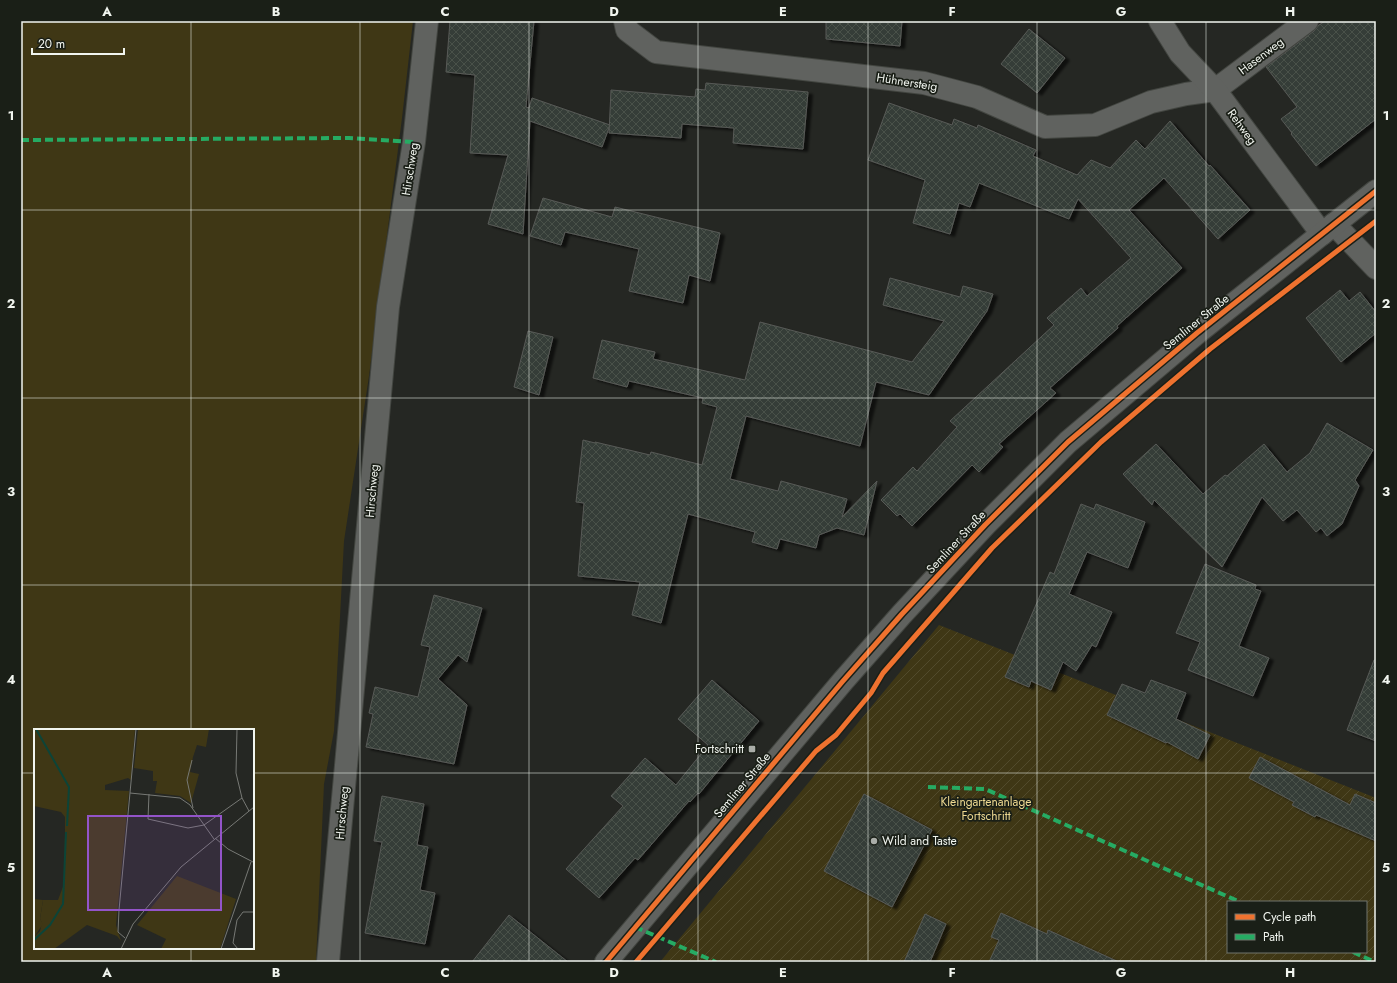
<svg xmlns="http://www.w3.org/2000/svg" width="1397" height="983" viewBox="0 0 1397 983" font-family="Jost,sans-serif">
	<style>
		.grass { fill: #3f3715; fill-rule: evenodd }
		.garden { fill: url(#garden-furrows); fill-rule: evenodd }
		.building { fill: url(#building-cross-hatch); stroke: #585a57; filter: url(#shadow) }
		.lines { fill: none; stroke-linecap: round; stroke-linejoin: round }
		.minor-casing { stroke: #434641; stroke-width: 24 }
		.minor { stroke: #60625f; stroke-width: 22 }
		.quiet { stroke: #26ab63; stroke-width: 4; stroke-dasharray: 8 4; stroke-linecap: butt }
		.cycleway-casing { stroke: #1a1f17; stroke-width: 8 }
		.cycleway { stroke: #ef722f; stroke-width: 5 }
		.grid { fill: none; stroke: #f1f5ef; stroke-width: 1; stroke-opacity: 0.55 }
		.poi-dot { fill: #aaada8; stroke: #1a1f17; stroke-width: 1.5 }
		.labels { text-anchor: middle; stroke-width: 3.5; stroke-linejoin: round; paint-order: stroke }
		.street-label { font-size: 12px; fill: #f1f5ef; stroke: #1a1f17 }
		.poi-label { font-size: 12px; fill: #f1f5ef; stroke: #1a1f17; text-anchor: end }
		.park-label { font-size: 12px; fill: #eed991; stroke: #1a1f17 }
		.inset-river { fill: none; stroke: #0c4438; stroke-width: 2 }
		.inset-road { fill: none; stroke: #777975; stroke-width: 1 }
		.view { fill: #9354c9; fill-opacity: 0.15; stroke: #9354c9; stroke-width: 2 }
		.inset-edge { fill: none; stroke: #f1f5ef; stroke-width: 2 }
		.neatline { fill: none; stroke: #f1f5ef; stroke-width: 1.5 }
		.grid-label { font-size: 13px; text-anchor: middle; font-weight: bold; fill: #f1f5ef }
	</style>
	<defs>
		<pattern id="garden-furrows" width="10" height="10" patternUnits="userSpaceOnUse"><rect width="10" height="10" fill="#3f3715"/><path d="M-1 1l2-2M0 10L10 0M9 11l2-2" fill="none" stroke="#524b2c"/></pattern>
		<pattern id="building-cross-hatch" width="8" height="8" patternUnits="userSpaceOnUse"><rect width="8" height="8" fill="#353e37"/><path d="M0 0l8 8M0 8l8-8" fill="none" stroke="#49514a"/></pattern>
		<filter id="shadow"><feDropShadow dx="4.5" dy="2.5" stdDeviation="1" flood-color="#0009"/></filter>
	</defs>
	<rect width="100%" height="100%" fill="#252723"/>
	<!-- grass -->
	<path class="grass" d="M21 21H413L402 118 369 376 344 541 334 731 324 784 316 962H21ZM35 730H253V948H35Z"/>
	<!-- garden -->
	<path class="garden" d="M939 625 1376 798V962H660ZM1228 902H1366V952H1228Z"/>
	<!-- building -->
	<g class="building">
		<polygon points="450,21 534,21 526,107 529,108 532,98 610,125 602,147 530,121 523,234 488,224 508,155 470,153 475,75 446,72"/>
		<polygon points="826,21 902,21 900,46 826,39"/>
		<polygon points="1325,21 1376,21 1376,119 1316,166 1291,134 1292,133 1281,119 1297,107 1266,67 1314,31 1319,25"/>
		<polygon points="1029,29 1065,58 1037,93 1001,64"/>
		<polygon points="706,83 808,92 803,149 733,143 734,128 682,124 681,138 609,133 611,90 695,97 696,89 705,90"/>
		<polygon points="889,103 952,125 954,119 977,128 978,125 1036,150 1033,156 1077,175 1091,160 1110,168 1136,140 1145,149 1170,121 1209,166 1210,165 1250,210 1218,239 1164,178 1129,210 1182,268 1117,326 1118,328 1050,388 1056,393 999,444 1003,447 979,472 972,465 912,526 900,514 897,516 881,500 913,467 917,471 957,427 950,421 1054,325 1047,318 1081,288 1087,296 1131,258 1078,199 1069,219 979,183 970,207 959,203 950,234 913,223 925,180 868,160"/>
		<polygon points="543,198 612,217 615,207 720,233 710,281 689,275 683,303 629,291 639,249 565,232 561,245 530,236"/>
		<polygon points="890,278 960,297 963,286 993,294 987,311 929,395 876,382 860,446 746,416 730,479 778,491 781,481 847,499 842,517 877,481 864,535 837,528 819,535 816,548 780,539 777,549 752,542 755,532 688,514 661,623 632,615 640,582 578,576 584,503 576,502 583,440 595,443 595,442 650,455 651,452 702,465 717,407 702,403 703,398 629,381 627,387 593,378 602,340 655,352 653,359 745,380 760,322 912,362 944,321 883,305"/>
		<polygon points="1340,290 1349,301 1360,292 1376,312 1376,333 1341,362 1306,318"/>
		<polygon points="528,331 553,337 539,395 514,387"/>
		<polygon points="1327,423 1373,450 1355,480 1359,486 1342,524 1327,536 1321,528 1316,532 1297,510 1283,521 1262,497 1222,567 1154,500 1152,505 1123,474 1156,444 1203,494 1225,475 1227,476 1264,444 1287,472 1310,453"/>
		<polygon points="1081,504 1094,509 1096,504 1145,522 1128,568 1087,552 1069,594 1112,612 1096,647 1092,645 1076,671 1063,662 1051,690 1031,681 1029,687 1005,677 1050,572 1054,574"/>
		<polygon points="1205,564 1256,585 1255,589 1261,591 1239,646 1269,658 1253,696 1188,670 1200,642 1176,633"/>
		<polygon points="434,595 482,608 467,662 458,655 438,679 467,705 454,764 366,747 373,714 369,713 375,687 418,697 430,647 421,645"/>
		<polygon points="1374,660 1376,660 1376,741 1347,730"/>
		<polygon points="712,680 759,721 699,794 698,793 690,802 689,801 638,860 635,858 599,898 566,869 623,806 611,796 645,758 676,785 708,745 678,719"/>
		<polygon points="1151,680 1186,693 1176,719 1210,735 1198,759 1167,742 1166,743 1107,715 1122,684 1145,693"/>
		<polygon points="1260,757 1350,805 1355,794 1376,803 1376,841 1316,815 1315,817 1292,805 1294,802 1249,778"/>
		<polygon points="864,794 932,830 892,907 824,871"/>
		<polygon points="382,796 424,804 417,845 428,847 420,890 435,893 425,944 365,933 382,842 374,841"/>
		<polygon points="1001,913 1047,934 1048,930 1119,962 989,962 999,940 991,937"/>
		<polygon points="925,914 946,924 930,962 904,962"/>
		<polygon points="509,915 568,962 472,962"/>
	</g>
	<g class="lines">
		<!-- minor casing -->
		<g class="minor-casing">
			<g id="minor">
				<polyline points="625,21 627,30 656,52 924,83 977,97 1045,127 1095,125 1151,102 1186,94 1215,90 1307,21"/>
				<polyline points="1160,21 1180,53 1215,90 1322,234"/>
				<polyline points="1334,224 1376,268"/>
				<polyline points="328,962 388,307 414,142 427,21"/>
				<polyline points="606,962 843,681 902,614 985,525 1068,442 1197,333 1376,191"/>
			</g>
		</g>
		<!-- minor -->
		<use href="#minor" class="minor"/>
		<!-- quiet -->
		<g class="quiet">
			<polyline points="21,140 349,138 414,142"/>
			<polyline points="928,787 985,789 1240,902"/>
			<polyline points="635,927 716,962"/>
			<polyline points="1353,952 1375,962"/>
		</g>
		<!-- cycleway casing -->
		<g class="cycleway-casing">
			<g id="cycleway">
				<polyline points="606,962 843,681 902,614 985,525 1068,442 1197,333 1376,191"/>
				<polyline points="636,962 816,751 836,735 871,693 883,673 992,548 1101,442 1210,349 1376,221"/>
			</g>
		</g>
		<!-- cycleway -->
		<use href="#cycleway" class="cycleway"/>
	</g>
	<!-- grid -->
	<path class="grid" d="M191 21V730M360 21V962M529 21V962M698 21V962M868 21V962M1037 21V962M1206 21V962M21 210H1376M21 398H1376M21 585H1376M21 773H35M253 773H1376M191 948V962"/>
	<!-- markers -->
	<g class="poi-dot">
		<rect x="748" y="745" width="8" height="8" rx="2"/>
		<circle cx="874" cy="841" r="4"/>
	</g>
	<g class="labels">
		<!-- street labels -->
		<g class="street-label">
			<text transform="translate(1261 56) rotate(-37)" y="4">Hasenweg</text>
			<text transform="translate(907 82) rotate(9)" y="4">Hühnersteig</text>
			<text transform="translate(1242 127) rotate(54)" y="4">Rehweg</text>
			<text transform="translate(410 169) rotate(-81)" y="4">Hirschweg</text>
			<text transform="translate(1196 322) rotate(-39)" y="4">Semliner Straße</text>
			<text transform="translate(372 491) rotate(-85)" y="4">Hirschweg</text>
			<text transform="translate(956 542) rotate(-47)" y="4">Semliner Straße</text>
			<text transform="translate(742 785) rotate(-50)" y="4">Semliner Straße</text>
			<text transform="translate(342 813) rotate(-85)" y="4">Hirschweg</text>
		</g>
		<!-- poi labels -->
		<g class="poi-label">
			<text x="744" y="753">Fortschritt</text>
			<text x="882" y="845" text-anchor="start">Wild and Taste</text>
		</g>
		<!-- park labels -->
		<g class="park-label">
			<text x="986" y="806">Kleingartenanlage<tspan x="986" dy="14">Fortschritt</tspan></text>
		</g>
	</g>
	<!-- overview -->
	<g transform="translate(34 729)">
		<rect width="220" height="220" fill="#252723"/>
		<path d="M0 0H101L97 51 94 49 71 56V61L95 62 82 196 87 212 83 207 53 196 20 220H0V208L6 202 8 194 6 190 9 171H24L30 155 31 100V88L27 83 0 77ZM104 0H175L172 18 163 16 159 28 156 43 165 45 157 74 146 67 121 64 123 52H119V42L100 39Z" fill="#3f3715"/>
		<path d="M143 147 202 170 186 220H127L132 210 103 196ZM0 170 9 171 6 190 9 195 0 208Z" fill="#3f3715"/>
		<path class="inset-river" d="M2 0 35 58 33 97M0 211 16 196 29 175 32 103"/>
		<path class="inset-road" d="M203 0 202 44 208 69 215 82M158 31 153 51 159 79M96 64 146 69 156 76 180 110M115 65 114 90 154 99 170 96 208 69M181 109 194 120 219 133M91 209 84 203 85 181 102 0M87 220 99 195 147 138 220 78M187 220 217 133M204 220 199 214 203 191 209 183H220"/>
		<path class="view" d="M54 87H187V181H54Z"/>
		<rect width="220" height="220" class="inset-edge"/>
	</g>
	<!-- border -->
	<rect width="1397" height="983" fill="none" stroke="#1a1f17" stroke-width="44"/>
	<!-- legend -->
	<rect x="1227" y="901" width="140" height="52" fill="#1a1f17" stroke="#70756d"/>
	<rect x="1235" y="914" width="20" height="6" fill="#ef722f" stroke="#70756d"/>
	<text x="1263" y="921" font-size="12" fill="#f1f5ef">Cycle path</text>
	<rect x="1235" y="934" width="20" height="6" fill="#26ab63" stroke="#70756d"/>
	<text x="1263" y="941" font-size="12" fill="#f1f5ef">Path</text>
	<!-- scale -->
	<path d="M32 48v6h92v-6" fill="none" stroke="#f1f5ef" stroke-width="2"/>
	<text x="38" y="48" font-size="12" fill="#f1f5ef" stroke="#1a1f17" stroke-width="3" paint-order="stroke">20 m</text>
	<rect x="22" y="22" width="1353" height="939" class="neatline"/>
	<g class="grid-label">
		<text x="107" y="16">A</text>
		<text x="276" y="16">B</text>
		<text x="445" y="16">C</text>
		<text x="614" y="16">D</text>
		<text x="783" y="16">E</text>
		<text x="952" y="16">F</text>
		<text x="1121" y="16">G</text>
		<text x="1290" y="16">H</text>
		<text x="11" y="120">1</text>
		<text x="1386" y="120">1</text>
		<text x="11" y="308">2</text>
		<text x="1386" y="308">2</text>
		<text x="11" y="496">3</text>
		<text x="1386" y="496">3</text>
		<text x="11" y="684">4</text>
		<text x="1386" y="684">4</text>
		<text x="11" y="872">5</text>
		<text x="1386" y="872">5</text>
		<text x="107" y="977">A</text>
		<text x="276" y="977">B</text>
		<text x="445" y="977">C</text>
		<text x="614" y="977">D</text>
		<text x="783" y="977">E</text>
		<text x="952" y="977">F</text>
		<text x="1121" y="977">G</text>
		<text x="1290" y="977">H</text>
	</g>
</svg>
